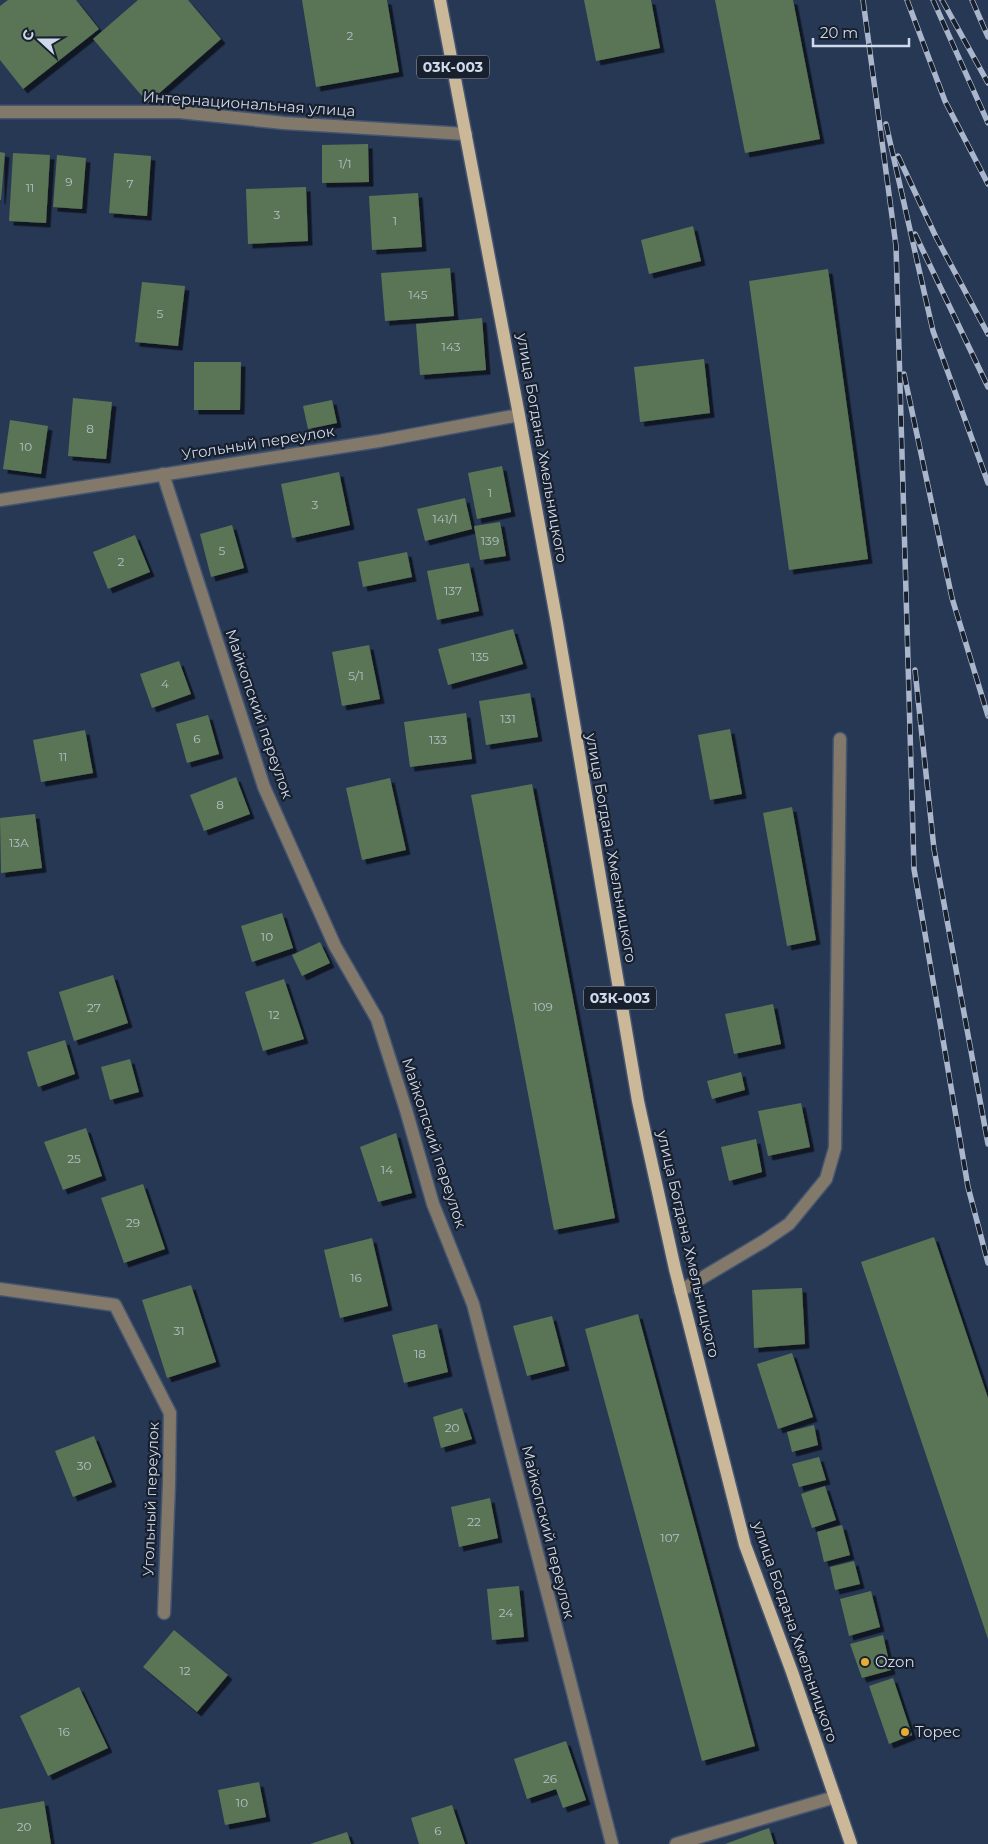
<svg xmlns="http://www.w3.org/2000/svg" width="988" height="1844" viewBox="0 0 988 1844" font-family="Montserrat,sans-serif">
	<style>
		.building { fill: #5a7456; filter: url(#shadow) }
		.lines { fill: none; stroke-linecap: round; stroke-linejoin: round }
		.minor-casing { stroke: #455570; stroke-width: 15 }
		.major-casing { stroke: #455570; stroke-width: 15 }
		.minor { stroke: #82796a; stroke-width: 12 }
		.major { stroke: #cbb899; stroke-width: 12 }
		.rail-casing { stroke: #aab6cb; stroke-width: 5.5 }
		.rail { stroke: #18202d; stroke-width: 4; stroke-dasharray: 11; stroke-linecap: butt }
		.poi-dot { fill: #e6ac36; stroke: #18202d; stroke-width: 2 }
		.labels { text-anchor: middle; stroke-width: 4.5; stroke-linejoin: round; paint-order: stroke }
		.number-label { font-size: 12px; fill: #b1c0c6 }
		.shield { fill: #18202d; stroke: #97a2b3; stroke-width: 1 }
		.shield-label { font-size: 14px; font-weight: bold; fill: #ced9ec }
		.street-label { font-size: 15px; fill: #ced9ec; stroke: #18202d }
		.poi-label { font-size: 15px; fill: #ced9ec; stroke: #18202d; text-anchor: start }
	</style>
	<defs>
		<filter id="shadow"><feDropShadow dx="4.5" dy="4.5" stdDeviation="0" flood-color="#0009"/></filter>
	</defs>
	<rect width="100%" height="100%" fill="#273855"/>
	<!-- building -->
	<g class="building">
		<polygon points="8,0 76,0 99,29 23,89 0,60 0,6"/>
		<polygon points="138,0 188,0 221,39 148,103 93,39"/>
		<polygon points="302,0 387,0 399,72 316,87"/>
		<polygon points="584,0 651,0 660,48 596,61"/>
		<polygon points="715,0 793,0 820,139 745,153"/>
		<polygon points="368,144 369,182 322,183 322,145"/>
		<polygon points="0,152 5,153 1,200 0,200"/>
		<polygon points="13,153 50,155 46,223 9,221"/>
		<polygon points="114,153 151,156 147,216 109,213"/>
		<polygon points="57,155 86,158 82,209 53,207"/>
		<polygon points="306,187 308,241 248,244 246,189"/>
		<polygon points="418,193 422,247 372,250 369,196"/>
		<polygon points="693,226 701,261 649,274 641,240"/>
		<polygon points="450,268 454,316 385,321 381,273"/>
		<polygon points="828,269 868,559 789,570 749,281"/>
		<polygon points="142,282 185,286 178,346 135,342"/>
		<polygon points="482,318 486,370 420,375 416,324"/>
		<polygon points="704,359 710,413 640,422 634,367"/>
		<polygon points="194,362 241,362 240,410 194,410"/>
		<polygon points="73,398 112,402 106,459 68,456"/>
		<polygon points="332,400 337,423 308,429 303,406"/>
		<polygon points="10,420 48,426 41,474 3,469"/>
		<polygon points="502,466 511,512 477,519 468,473"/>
		<polygon points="339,472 350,525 292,538 281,484"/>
		<polygon points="465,498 472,529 425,541 417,509"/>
		<polygon points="500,522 506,556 480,560 474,526"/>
		<polygon points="232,525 244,568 211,577 200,534"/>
		<polygon points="135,535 150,572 108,589 93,552"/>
		<polygon points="407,552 412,577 363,587 358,562"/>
		<polygon points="469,563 479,611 437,620 427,571"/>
		<polygon points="513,629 523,664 448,685 438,649"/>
		<polygon points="369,645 380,699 342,706 332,652"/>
		<polygon points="179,661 191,694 152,708 140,674"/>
		<polygon points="530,693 538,737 486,745 479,701"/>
		<polygon points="466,713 472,759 410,767 404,722"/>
		<polygon points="208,715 219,754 187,763 176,724"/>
		<polygon points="730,729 742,794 710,800 698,735"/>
		<polygon points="85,730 93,773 41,782 33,740"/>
		<polygon points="236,777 250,814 204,831 190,795"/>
		<polygon points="390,778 406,850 362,860 346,788"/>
		<polygon points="532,784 615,1218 554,1230 471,795"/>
		<polygon points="792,807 816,940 787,946 763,813"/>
		<polygon points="35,814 42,868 1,873 0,818"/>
		<polygon points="282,913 293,948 252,962 241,926"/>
		<polygon points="320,942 330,963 302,976 292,955"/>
		<polygon points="113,975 128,1023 74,1041 59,992"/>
		<polygon points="284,979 304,1039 263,1051 245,992"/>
		<polygon points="773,1004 781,1044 734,1054 725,1014"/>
		<polygon points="65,1040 75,1074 38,1087 27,1052"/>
		<polygon points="130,1059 139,1092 110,1100 101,1067"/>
		<polygon points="741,1072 745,1090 712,1099 707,1081"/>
		<polygon points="801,1103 810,1147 768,1156 758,1111"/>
		<polygon points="86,1128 102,1176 63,1190 44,1142"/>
		<polygon points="396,1133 412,1193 378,1202 360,1147"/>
		<polygon points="756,1139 762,1172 729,1181 721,1147"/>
		<polygon points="143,1184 165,1249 124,1263 101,1198"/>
		<polygon points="934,1237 988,1398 988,1639 861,1262"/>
		<polygon points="372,1238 388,1306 340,1318 324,1250"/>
		<polygon points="191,1285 216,1362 167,1378 142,1300"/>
		<polygon points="802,1288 805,1344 754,1348 752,1290"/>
		<polygon points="638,1314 755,1746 702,1761 585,1329"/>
		<polygon points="552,1316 565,1366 527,1376 513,1326"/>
		<polygon points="437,1324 448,1372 404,1383 392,1335"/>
		<polygon points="792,1353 813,1417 778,1429 757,1364"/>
		<polygon points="462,1408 472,1439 441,1448 433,1417"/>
		<polygon points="814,1425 818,1445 792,1452 787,1432"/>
		<polygon points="94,1436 112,1482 73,1497 55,1451"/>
		<polygon points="819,1457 826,1480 799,1487 792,1464"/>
		<polygon points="825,1486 836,1520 812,1528 801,1494"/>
		<polygon points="490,1498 498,1538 459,1547 451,1507"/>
		<polygon points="842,1525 850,1555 824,1562 817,1532"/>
		<polygon points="854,1561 860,1584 835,1590 830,1567"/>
		<polygon points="519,1586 524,1637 492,1640 487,1589"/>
		<polygon points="871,1591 880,1627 849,1636 840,1599"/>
		<polygon points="174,1630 228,1675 197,1712 143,1667"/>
		<polygon points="883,1635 891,1670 862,1678 850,1644"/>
		<polygon points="893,1678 912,1735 889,1744 869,1686"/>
		<polygon points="79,1687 108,1748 48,1776 20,1716"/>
		<polygon points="566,1741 586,1800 563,1808 556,1789 527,1799 514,1759"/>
		<polygon points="259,1782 266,1817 225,1825 218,1790"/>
		<polygon points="44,1801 51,1844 0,1844 0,1809"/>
		<polygon points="452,1805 465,1844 419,1844 411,1818"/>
		<polygon points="769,1828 774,1844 725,1844"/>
		<polygon points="347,1832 351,1844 310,1844"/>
	</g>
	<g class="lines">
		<!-- minor casing -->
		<g class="minor-casing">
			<g id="minor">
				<polyline points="0,112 179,112 284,123 466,134"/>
				<polyline points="163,474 264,787 335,946 377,1019 406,1110 433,1204 473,1304 612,1844"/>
				<polyline points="0,500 379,441 519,415"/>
				<polyline points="0,1289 115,1305 170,1413 169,1484 164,1613"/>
				<polyline points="680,1291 764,1241 789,1224 826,1179 835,1148 840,739"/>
				<polyline points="676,1844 835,1797"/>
			</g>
		</g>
		<!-- major casing -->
		<g class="major-casing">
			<polyline id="major" points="440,0 519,415 557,623 638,1101 675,1269 745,1545 792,1672 851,1844"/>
		</g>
		<!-- minor -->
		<use href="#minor" class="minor"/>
		<!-- major -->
		<use href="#major" class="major"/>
		<!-- rail casing -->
		<g class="rail-casing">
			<g id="rail">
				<polyline points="863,0 896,246 914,869 968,1187 988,1263"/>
				<polyline points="907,0 945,101 988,184"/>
				<polyline points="933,0 988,123"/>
				<polyline points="942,0 988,83"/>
				<polyline points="972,0 988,37"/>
				<polyline points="886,124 933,331 988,483"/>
				<polyline points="898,156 936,237 988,334"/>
				<polyline points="915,234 988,387"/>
				<polyline points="904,374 952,598 988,716"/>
				<polyline points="915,670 934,849 988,1144"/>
			</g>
		</g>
		<!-- rail -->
		<use href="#rail" class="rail"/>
	</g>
	<!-- markers -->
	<g class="poi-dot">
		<circle cx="865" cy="1662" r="5"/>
		<circle cx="905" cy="1732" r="5"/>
	</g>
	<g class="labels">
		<!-- number labels -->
		<g class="number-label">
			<text x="350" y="40">2</text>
			<text x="345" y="168">1/1</text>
			<text x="69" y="186">9</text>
			<text x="130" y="188">7</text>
			<text x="30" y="192">11</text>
			<text x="277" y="219">3</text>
			<text x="395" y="225">1</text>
			<text x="418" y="299">145</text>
			<text x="160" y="318">5</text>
			<text x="451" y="351">143</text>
			<text x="90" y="433">8</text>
			<text x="26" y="451">10</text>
			<text x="490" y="497">1</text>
			<text x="315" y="509">3</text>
			<text x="445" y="523">141/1</text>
			<text x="490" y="545">139</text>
			<text x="222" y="555">5</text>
			<text x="121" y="566">2</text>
			<text x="453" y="595">137</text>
			<text x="480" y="661">135</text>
			<text x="356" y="680">5/1</text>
			<text x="165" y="688">4</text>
			<text x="508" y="723">131</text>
			<text x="197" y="743">6</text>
			<text x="438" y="744">133</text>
			<text x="63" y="761">11</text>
			<text x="220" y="809">8</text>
			<text x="19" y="847">13А</text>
			<text x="267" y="941">10</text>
			<text x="543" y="1011">109</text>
			<text x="94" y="1012">27</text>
			<text x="274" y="1019">12</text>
			<text x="74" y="1163">25</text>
			<text x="387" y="1174">14</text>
			<text x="133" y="1227">29</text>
			<text x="356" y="1282">16</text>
			<text x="179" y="1335">31</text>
			<text x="420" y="1358">18</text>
			<text x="452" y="1432">20</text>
			<text x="84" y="1470">30</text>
			<text x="474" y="1526">22</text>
			<text x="670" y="1542">107</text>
			<text x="506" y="1617">24</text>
			<text x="185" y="1675">12</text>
			<text x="64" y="1736">16</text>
			<text x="550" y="1783">26</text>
			<text x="242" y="1807">10</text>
			<text x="24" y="1831">20</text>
			<text x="438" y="1835">6</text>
		</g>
		<!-- shield labels -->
		<g class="shield">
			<rect x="417" y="55.5" width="72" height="23" rx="4"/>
			<rect x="584" y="986.5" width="72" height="23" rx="4"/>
		</g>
		<g class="shield-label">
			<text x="453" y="72">03К-003</text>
			<text x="620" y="1003">03К-003</text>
		</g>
		<!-- street labels -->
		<g class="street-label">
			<text transform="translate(249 104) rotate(4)" y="5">Интернациональная улица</text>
			<text transform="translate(258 443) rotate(-9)" y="5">Угольный переулок</text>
			<text transform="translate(542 448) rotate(80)" y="5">улица Богдана Хмельницкого</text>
			<text transform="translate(259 714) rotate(71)" y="5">Майкопский переулок</text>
			<text transform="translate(611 848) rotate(80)" y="5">улица Богдана Хмельницкого</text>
			<text transform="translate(434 1143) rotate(72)" y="5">Майкопский переулок</text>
			<text transform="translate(688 1244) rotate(77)" y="5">улица Богдана Хмельницкого</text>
			<text transform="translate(151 1499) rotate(-88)" y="5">Угольный переулок</text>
			<text transform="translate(548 1532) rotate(76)" y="5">Майкопский переулок</text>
			<text transform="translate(795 1632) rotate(71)" y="5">улица Богдана Хмельницкого</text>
		</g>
		<!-- poi labels -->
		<g class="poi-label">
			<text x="875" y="1667">Ozon</text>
			<text x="915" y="1737">Торес</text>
		</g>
	</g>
	<!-- north arrow -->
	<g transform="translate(40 40) rotate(291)" stroke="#18202d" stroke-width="4" paint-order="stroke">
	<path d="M0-4L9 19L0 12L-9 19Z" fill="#ced9ec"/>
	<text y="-8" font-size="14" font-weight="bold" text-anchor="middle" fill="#ced9ec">С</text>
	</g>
	<!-- scale -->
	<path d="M813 38v8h96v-8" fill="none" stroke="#ced9ec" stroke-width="2.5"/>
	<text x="820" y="38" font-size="15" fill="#ced9ec" stroke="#18202d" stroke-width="4" paint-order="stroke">20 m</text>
</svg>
